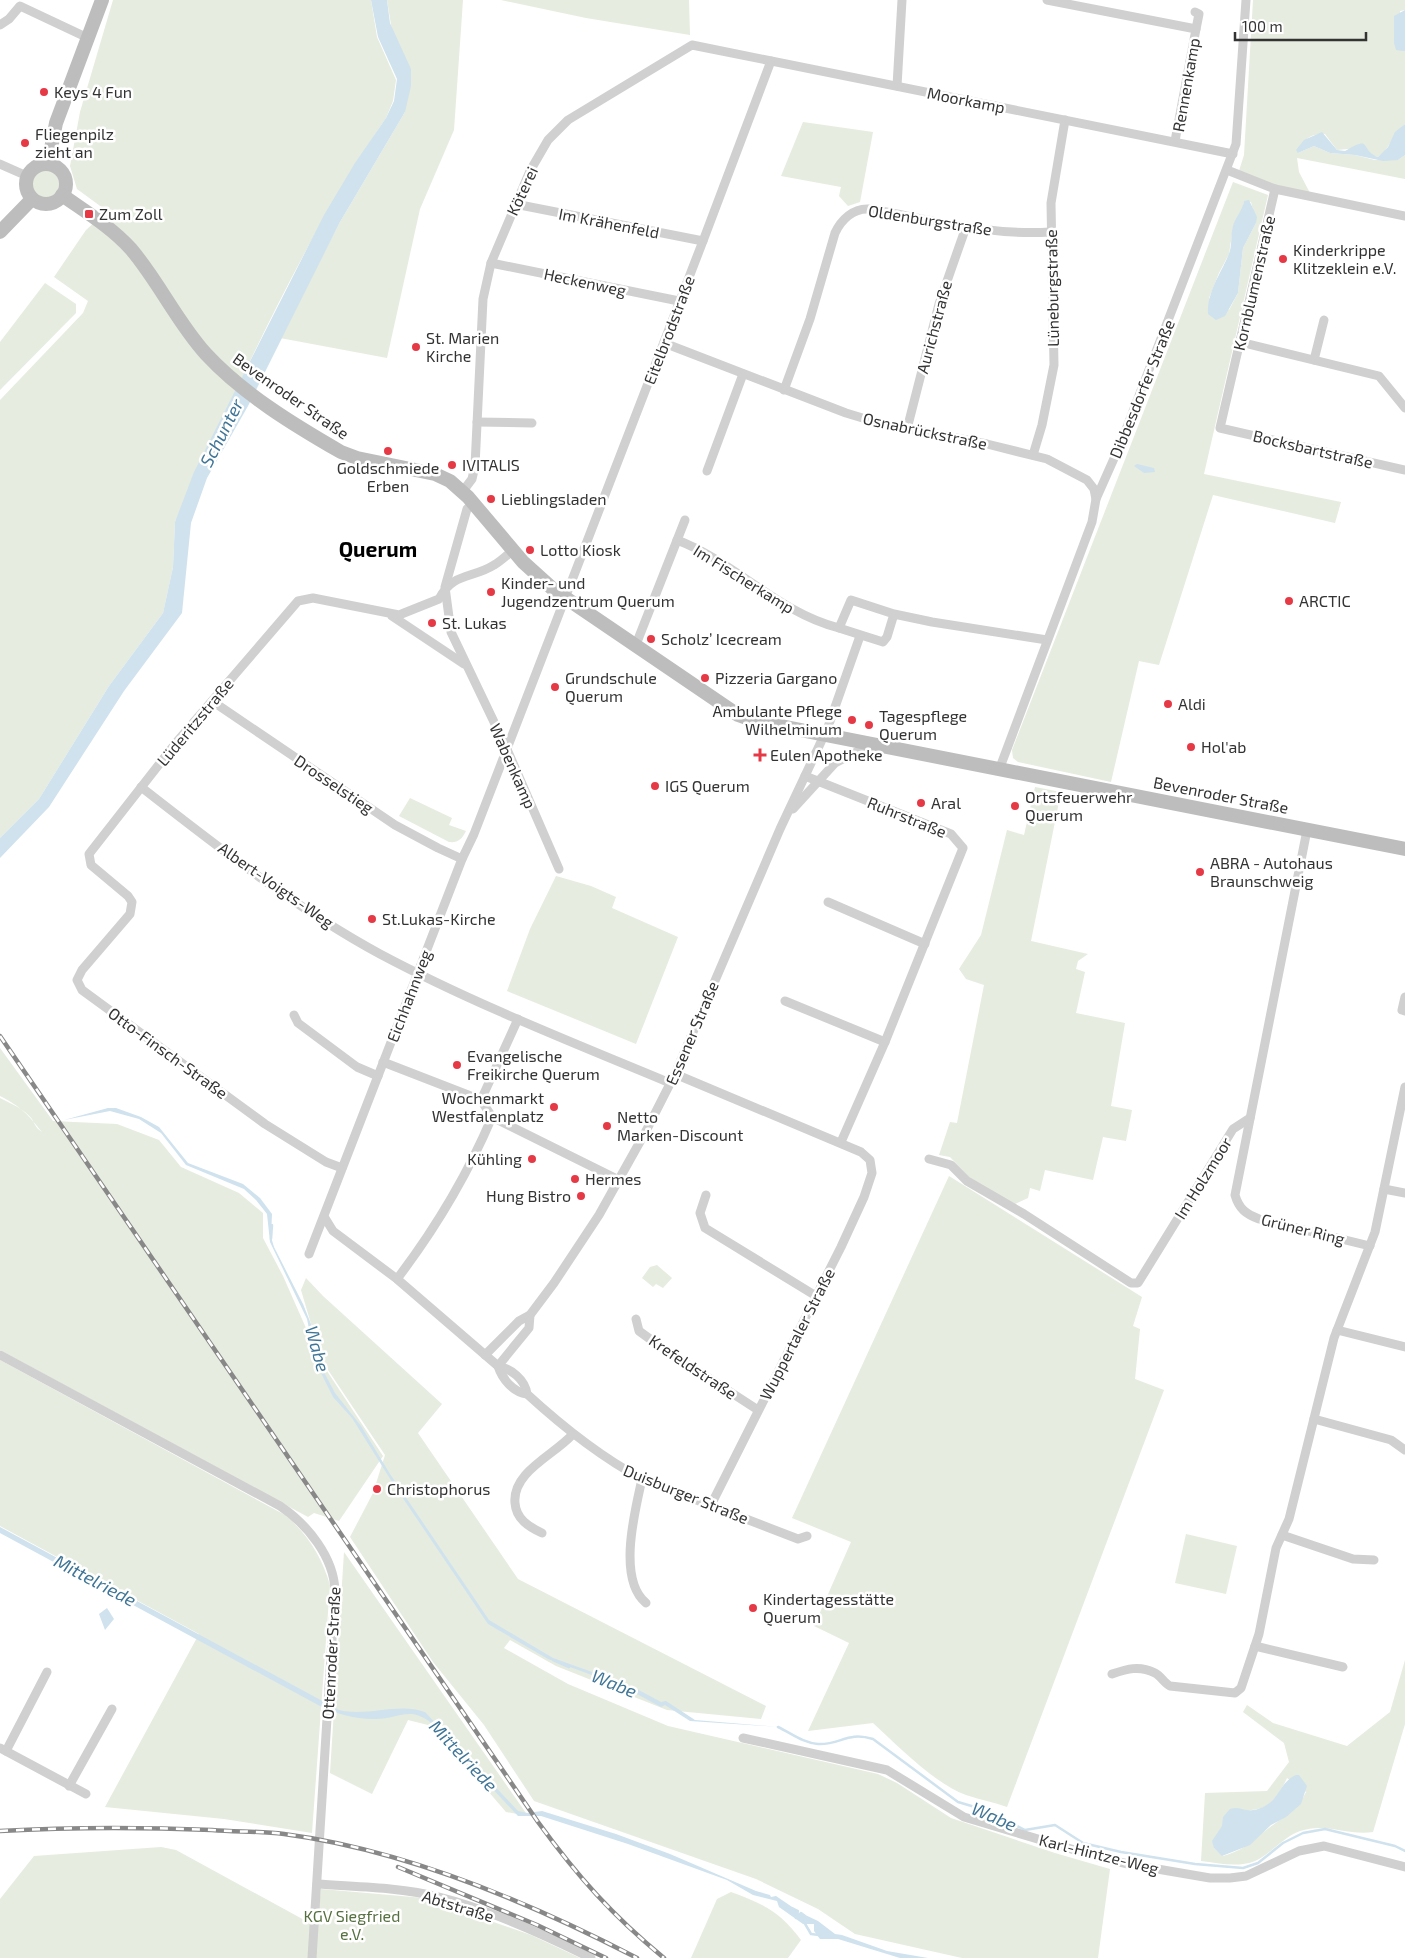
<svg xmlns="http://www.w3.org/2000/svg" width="1405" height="1958" viewBox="0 0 1405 1958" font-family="'Exo 2',sans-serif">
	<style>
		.green { fill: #e6ecdf; fill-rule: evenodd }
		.water { fill: #cfe2ee }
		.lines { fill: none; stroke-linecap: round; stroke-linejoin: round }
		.stream { stroke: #cfe2ee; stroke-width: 2.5 }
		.street { stroke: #d0d0d0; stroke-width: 9 }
		.secondary { stroke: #bdbdbd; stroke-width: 14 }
		.rail-casing { stroke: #888; stroke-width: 4.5 }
		.rail { stroke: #fff; stroke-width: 2.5; stroke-dasharray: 8; stroke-linecap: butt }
		.poi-dot { fill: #e63946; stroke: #fff; stroke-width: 2 }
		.labels { text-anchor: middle; stroke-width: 5; stroke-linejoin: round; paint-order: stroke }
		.street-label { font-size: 16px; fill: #333; stroke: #fff }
		.poi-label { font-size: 16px; fill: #333; stroke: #fff; text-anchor: start }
		.park-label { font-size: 16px; fill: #56703f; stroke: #fff }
		.water-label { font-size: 18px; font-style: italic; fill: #3f7597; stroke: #fff }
		.district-label { font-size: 21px; font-weight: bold; fill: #000; stroke: #fff }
	</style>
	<rect width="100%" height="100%" fill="#fff"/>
	<!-- green -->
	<g class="green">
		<path d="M113 0H371L377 37 396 80 393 101 386 118C300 244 239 384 175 522L173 567 163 613 109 686 39 799 0 838V400L83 313 88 301 54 277 86 230 107 211 77 189 70 166 80 112Z"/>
		<polygon points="387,0 463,0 454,130 420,209 387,358 280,338 340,222 405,112"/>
		<polygon points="501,0 689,0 690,35 586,18"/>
		<path d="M1253 0H1405V10L1400 11 1403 51H1405V124C1390 136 1392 147 1378 157L1348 149 1337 150 1325 134C1309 134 1304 139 1298 153L1314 146 1330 153 1355 155 1375 160H1398L1405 155V179L1297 158 1299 172 1311 195 1238 174 1244 155Z"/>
		<polygon points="803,122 873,132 860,202 848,206 839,196 841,187 781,176"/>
		<circle cx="45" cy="184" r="14"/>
		<path d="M1233 182 1268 195 1204 474 1341 502 1335 523 1213 495 1159 665 1139 661 1111 782 1018 762 1013 758 1012 750ZM1244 201 1251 202 1256 223 1243 248 1238 293 1229 310 1209 298 1219 273 1229 254 1233 227 1242 212Z"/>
		<polygon points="45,283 76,304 76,313 0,390 0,342"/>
		<polygon points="1035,787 1061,792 1031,941 1088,954 1078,961 1076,969 1085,972 1076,1013 1125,1023 1111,1106 1132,1110 1126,1141 1103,1137 1093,1180 1045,1170 1040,1191 1030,1188 1028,1198 1015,1204 974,1182 950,1157 939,1155 950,1122 957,1123 984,985 966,979 959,969 981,935 1007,830 1024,835"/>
		<path d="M410 798 452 818 449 825 466 831C462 839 458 843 449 842L399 816Z"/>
		<polygon points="556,876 591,886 616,897 612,908 678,937 636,1044 507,991 530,929"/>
		<path d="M0 1048 53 1121 117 1124 159 1140 181 1167 239 1193 263 1213V1238L283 1276 321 1362 383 1456 339 1521 314 1513 308 1517 0 1350V1098C12 1104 24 1109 32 1119 35 1125 37 1129 42 1132 28 1115 22 1107 0 1096Z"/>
		<path d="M949 1176 1142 1297 1133 1326 1140 1329 1135 1379 1164 1390 1007 1807C994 1802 980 1800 966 1795 935 1784 898 1746 873 1723L808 1731 849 1643 814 1626 851 1542 792 1518Z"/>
		<polygon points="657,1265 672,1278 663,1288 656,1284 653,1287 642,1278 650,1267"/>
		<polygon points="306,1278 323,1296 442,1404 418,1433 518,1579 766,1706 761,1719 667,1710 556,1666 510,1640 504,1648 568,1684 668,1726 878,1774 897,1783 951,1818 1055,1853 1110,1869 1098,1958 962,1958 855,1934 818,1909 756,1879 534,1801 484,1725 433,1662 350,1537 373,1493 385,1455 322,1361 301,1290"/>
		<path d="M0 1360 285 1515C307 1533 322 1557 330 1585L312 1833 224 1819 105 1807 199 1634 0 1526Z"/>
		<polygon points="1186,1534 1237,1546 1226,1594 1175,1583"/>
		<polygon points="344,1552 528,1816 506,1812 432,1726 408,1720 372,1794 330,1773"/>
		<path d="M1405 1660V1724L1373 1832C1348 1836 1326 1822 1300 1831 1283 1837 1271 1854 1255 1861 1238 1868 1218 1863 1201 1861L1205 1793 1267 1791 1289 1762 1284 1743 1243 1712 1247 1705 1273 1723 1347 1746 1390 1712ZM1287 1778 1306 1792C1299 1808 1287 1815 1273 1825 1253 1839 1248 1849 1223 1856L1214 1848C1217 1831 1226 1818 1244 1812 1252 1809 1259 1810 1266 1806 1275 1801 1283 1787 1287 1778Z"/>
		<polygon points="161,1847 176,1850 317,1927 321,1889 424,1898 531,1935 580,1958 0,1958 0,1899 34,1856"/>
		<path d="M731 1892C764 1904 780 1912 801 1940L788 1958H691L717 1899Z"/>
	</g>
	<!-- water -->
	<g class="water">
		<polygon points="371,0 387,0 390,23 411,69 411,86 405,112 340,222 248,406 207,478 191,523 182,613 124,691 49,807 0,858 0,838 39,799 109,686 163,613 173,567 175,522 194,472 324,215 355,163 386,118 394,101 397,79 378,37"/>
		<polygon points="1405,10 1405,51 1403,51 1396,50 1394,43 1394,16"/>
		<path d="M1405 124V155L1398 160 1383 161 1355 155 1330 153 1314 146 1298 153 1296 150 1304 140 1322 132 1337 150 1345 151C1373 134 1359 150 1378 157L1388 147 1395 132Z"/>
		<path d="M1249 200 1257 217 1256 223 1243 248 1238 293 1225 316 1216 320 1208 314C1207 292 1220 275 1228 256 1233 246 1230 236 1233 226 1236 216 1242 212 1244 201Z"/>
		<polygon points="1137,464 1154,468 1155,472 1144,473 1134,466"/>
		<polygon points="108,1108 116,1108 141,1117 159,1127 188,1163 243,1184 260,1198 272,1214 271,1237 274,1247 303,1304 311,1324 319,1363 335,1393 361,1426 390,1474 489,1620 553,1658 631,1686 661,1702 666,1701 695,1720 779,1727 690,1721 665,1705 661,1707 622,1686 548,1659 488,1624 394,1485 352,1418 333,1397 316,1363 307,1319 270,1242 267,1214 256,1200 244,1189 186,1165 161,1133 139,1119 110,1111 64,1120"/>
		<path d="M0 1527 339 1710C367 1717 399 1702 425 1712L518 1811 527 1813 542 1811 616 1834 670 1854 756 1891 770 1895 771 1897 776 1896 798 1911 796 1918 801 1913 818 1921 835 1934 842 1935 887 1951 928 1958H900L838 1939H820L814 1931V1924H803L779 1907 777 1901 753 1895 727 1880 628 1844 541 1816H518L429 1721C407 1706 397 1720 373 1719 354 1719 338 1714 320 1706L0 1533Z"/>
		<polygon points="107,1608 114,1619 105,1630 99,1614"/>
		<path d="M1296 1775H1299L1307 1786 1301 1804 1286 1817 1271 1825 1250 1845 1222 1856 1214 1848 1212 1841 1222 1826 1223 1817 1230 1809C1242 1805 1246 1816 1265 1806 1279 1799 1281 1781 1296 1775Z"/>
	</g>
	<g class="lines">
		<!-- stream -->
		<g class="stream">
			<polyline points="271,1239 272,1225"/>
			<polyline points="553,1660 569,1667"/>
			<path d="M778 1727C791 1733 803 1743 818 1744 841 1745 847 1731 873 1739L958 1802 985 1810 1025 1830 1055 1825 1083 1843 1121 1852 1195 1864 1243 1868 1258 1863 1283 1843 1303 1833 1325 1829 1395 1846 1405 1851"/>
			<polyline points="792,1908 798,1911 796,1918 801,1913 805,1916"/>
			<polyline points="804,1922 811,1934 819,1935"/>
		</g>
		<!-- street -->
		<g class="street">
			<polyline points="1047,0 1196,29 1175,141"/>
			<polyline points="1195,12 1199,14 1196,29"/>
			<polyline points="0,25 9,19 20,6 88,38"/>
			<polyline points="897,86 902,0"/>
			<polyline points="0,164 27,176"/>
			<polyline points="1227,170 1275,189 1220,428 1405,470"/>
			<polyline points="1275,189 1405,216"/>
			<polyline points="515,204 703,241"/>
			<polyline points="491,263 679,301"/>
			<polyline points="1240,342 1379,376 1405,408"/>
			<polyline points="664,343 846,413 879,423 987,444 1047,459 1087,480 1094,489 1096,499"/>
			<polyline points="1314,360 1324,320"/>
			<path d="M784 390 810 319 835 233C841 220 853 208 869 209 929 219 989 236 1050 232"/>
			<polyline points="477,422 532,423"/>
			<polyline points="907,429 939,304 966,227"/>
			<polyline points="1033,455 1042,425 1054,365 1051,203 1065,120"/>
			<polyline points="707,471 743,374"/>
			<polyline points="463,491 472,479 475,466 483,299 491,263 530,171 548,140 568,120 692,45 1233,154"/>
			<polyline points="474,503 467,509 445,587 451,632 506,747 559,869"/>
			<path d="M677 540C735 562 777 612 839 628"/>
			<polyline points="894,614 887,637 883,642 839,628 851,600 894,614 932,622 1047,640"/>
			<polyline points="392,616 464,664"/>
			<polyline points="635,647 685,520"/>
			<polyline points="212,701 395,825 438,848 462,859"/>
			<polyline points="999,770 1092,522 1096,499 1120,445 1236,144 1246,0"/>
			<polyline points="805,776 951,834 963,848 885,1042 841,1142"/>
			<path d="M141 787C217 846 295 908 380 954 472 1003 574 1043 670 1083"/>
			<polyline points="793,809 835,763 870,745"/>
			<path d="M1307 830 1235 1195C1239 1209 1246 1214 1259 1219L1370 1246"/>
			<polyline points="828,902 925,944"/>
			<polyline points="1405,997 1402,1010 1405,1011"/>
			<polyline points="785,1001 885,1042"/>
			<polyline points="294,1015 298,1023 357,1067 378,1076"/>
			<polyline points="383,1062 481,1100 492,1117 619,1180"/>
			<polyline points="675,1074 861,1152 870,1160 872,1173 864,1197 841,1247 711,1505"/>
			<polyline points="481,1100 518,1019"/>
			<polyline points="929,1159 951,1165 967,1181 1024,1214 1131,1283 1138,1283 1233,1129 1250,1118"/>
			<path d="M342 1168 326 1162 265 1124 82 990 77 980 82 970 130 914 132 902 128 896 91 865 89 854 175 744 298 601 313 598 399 615 439 599C453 572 472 579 494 565 501 561 507 555 513 550"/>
			<polyline points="1384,1189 1405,1193"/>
			<polyline points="706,1195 700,1213 705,1228 816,1296"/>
			<path d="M325 1218 333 1231 397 1279 498 1366C511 1369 525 1379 527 1394"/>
			<polyline points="309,1254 462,859 474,834 703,241 771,61"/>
			<path d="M397 1279C435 1229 467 1176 492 1117"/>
			<polyline points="636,1319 639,1331 661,1347 758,1410"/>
			<polyline points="1337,1330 1405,1347"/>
			<path d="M0 1355 280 1506C307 1524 334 1557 335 1591L312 1958"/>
			<polyline points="485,1355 519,1321 530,1315 554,1283 599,1215 646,1131 675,1074 780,829 828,727 860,636"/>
			<path d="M498 1366C502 1379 513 1392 527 1394 563 1427 599 1456 642 1479L798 1539 807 1536"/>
			<polyline points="498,1366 529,1328 530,1315"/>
			<polyline points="1314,1419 1391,1440 1405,1450"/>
			<path d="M642 1479C635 1511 617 1579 646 1603"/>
			<path d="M542 1533C529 1527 516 1519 515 1503 512 1472 554 1455 572 1435"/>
			<polyline points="1282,1535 1353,1559 1374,1560"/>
			<polyline points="1255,1646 1343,1667"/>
			<path d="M1112 1674C1127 1669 1139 1665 1155 1673 1161 1676 1164 1683 1170 1686L1235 1693 1241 1688 1259 1634 1276 1548 1289 1519 1334 1338 1375 1232 1405 1087"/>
			<polyline points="743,1738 887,1770 964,1817 1098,1857 1128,1864 1210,1878 1230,1878 1246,1876 1299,1851 1324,1846 1405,1867"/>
			<polyline points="0,1748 86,1794"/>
			<polyline points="6,1751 47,1672"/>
			<polyline points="69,1786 112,1709"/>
			<path d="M317 1884C358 1887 399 1887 439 1897 488 1909 545 1935 591 1958"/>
		</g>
		<!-- secondary -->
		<g class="secondary">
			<circle cx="46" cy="184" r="20"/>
			<polyline points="48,164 56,123 102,0"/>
			<path d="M62 195C86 212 111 227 131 249 159 282 177 322 206 354 243 394 294 425 341 452L357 458 435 474 450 481 468 497 523 562 554 590 738 715 755 721 1405 849"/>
			<polyline points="0,232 32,199"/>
		</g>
		<!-- rail casing -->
		<g class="rail-casing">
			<g id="rail">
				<path d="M0 1036 538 1822C578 1877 612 1915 664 1958"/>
				<path d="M0 1831C71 1827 141 1827 212 1830 236 1832 260 1831 284 1834 406 1850 529 1902 637 1958"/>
				<polyline points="398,1867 537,1925 606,1958"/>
			</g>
		</g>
		<!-- rail -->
		<use href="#rail" class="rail"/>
	</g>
	<!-- markers -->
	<g class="poi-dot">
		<circle cx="44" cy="92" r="5"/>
		<circle cx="25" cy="143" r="5"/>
		<rect x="84" y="209" width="10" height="10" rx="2.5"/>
		<circle cx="1283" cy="259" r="5"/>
		<circle cx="416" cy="347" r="5"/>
		<circle cx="388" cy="451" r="5"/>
		<circle cx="452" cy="465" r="5"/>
		<circle cx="491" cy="499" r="5"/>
		<circle cx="530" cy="550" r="5"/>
		<circle cx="491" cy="592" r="5"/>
		<circle cx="1289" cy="601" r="5"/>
		<circle cx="432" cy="623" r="5"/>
		<circle cx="651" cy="639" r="5"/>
		<circle cx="705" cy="678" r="5"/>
		<circle cx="555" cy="687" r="5"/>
		<circle cx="1168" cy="704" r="5"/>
		<circle cx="852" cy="720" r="5"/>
		<circle cx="869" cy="725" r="5"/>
		<circle cx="1191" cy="747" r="5"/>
		<path d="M757.5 747.5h5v5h5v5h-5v5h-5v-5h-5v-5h5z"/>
		<circle cx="655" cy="786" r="5"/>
		<circle cx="921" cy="803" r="5"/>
		<circle cx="1015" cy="806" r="5"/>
		<circle cx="1200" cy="872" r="5"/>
		<circle cx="372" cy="919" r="5"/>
		<circle cx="457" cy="1065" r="5"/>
		<circle cx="554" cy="1107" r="5"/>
		<circle cx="607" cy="1126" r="5"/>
		<circle cx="532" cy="1159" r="5"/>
		<circle cx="575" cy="1179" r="5"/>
		<circle cx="581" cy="1196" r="5"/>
		<circle cx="377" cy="1489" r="5"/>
		<circle cx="753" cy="1608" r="5"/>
	</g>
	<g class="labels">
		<!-- street labels -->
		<g class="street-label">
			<text transform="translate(1186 85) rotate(-80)" y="6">Rennenkamp</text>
			<text transform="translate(966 100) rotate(11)" y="6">Moorkamp</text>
			<text transform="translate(522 191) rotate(-65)" y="6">Köterei</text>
			<text transform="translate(930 220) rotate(9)" y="6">Oldenburgstraße</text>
			<text transform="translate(609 223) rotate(11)" y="6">Im Krähenfeld</text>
			<text transform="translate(585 282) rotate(12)" y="6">Heckenweg</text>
			<text transform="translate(1254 283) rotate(-77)" y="6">Kornblumenstraße</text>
			<text transform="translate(1052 288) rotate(-91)" y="6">Lüneburgstraße</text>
			<text transform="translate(934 327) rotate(-75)" y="6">Aurichstraße</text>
			<text transform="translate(669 330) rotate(-69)" y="6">Eitelbrodstraße</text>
			<text transform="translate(1142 389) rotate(-68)" y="6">Dibbesdorfer Straße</text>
			<text transform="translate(291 396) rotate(35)" y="6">Bevenroder Straße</text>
			<text transform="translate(925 431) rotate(12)" y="6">Osnabrückstraße</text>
			<text transform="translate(1313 449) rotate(13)" y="6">Bocksbartstraße</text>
			<text transform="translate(744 579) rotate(32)" y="6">Im Fischerkamp</text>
			<text transform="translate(195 722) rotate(-50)" y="6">Lüderitzstraße</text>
			<text transform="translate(513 766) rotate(66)" y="6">Wabenkamp</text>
			<text transform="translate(334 784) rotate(34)" y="6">Drosselstieg</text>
			<text transform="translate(1221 795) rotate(11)" y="6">Bevenroder Straße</text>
			<text transform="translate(907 817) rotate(22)" y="6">Ruhrstraße</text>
			<text transform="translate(276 885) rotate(35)" y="6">Albert-Voigts-Weg</text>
			<text transform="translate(409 996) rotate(-69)" y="6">Eichhahnweg</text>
			<text transform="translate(692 1033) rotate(-67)" y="6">Essener Straße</text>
			<text transform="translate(168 1053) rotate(36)" y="6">Otto-Finsch-Straße</text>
			<text transform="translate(1203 1178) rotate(-58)" y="6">Im Holzmoor</text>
			<text transform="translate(1303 1229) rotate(14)" y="6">Grüner Ring</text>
			<text transform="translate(797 1334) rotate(-63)" y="6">Wuppertaler Straße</text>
			<text transform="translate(693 1367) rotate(34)" y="6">Krefeldstraße</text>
			<text transform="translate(686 1494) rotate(22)" y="6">Duisburger Straße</text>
			<text transform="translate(331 1653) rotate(-87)" y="6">Ottenroder Straße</text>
			<text transform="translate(1099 1854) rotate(14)" y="6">Karl-Hintze-Weg</text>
			<text transform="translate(458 1906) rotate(17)" y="6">Abtstraße</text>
		</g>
		<!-- poi labels -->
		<g class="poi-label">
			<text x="54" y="98">Keys 4 Fun</text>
			<text x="35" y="140">Fliegenpilz<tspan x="35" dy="18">zieht an</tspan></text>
			<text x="99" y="220">Zum Zoll</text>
			<text x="1293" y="256">Kinderkrippe<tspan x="1293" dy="18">Klitzeklein e.V.</tspan></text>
			<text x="426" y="344">St. Marien<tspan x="426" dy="18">Kirche</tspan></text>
			<text x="462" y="471">IVITALIS</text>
			<text x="388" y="474" text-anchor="middle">Goldschmiede<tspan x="388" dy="18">Erben</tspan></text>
			<text x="501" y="505">Lieblingsladen</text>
			<text x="540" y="556">Lotto Kiosk</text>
			<text x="501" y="589">Kinder- und<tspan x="501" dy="18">Jugendzentrum Querum</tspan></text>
			<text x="1299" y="607">ARCTIC</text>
			<text x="442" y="629">St. Lukas</text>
			<text x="661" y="645">Scholz’ Icecream</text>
			<text x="565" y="684">Grundschule<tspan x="565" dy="18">Querum</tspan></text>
			<text x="715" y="684">Pizzeria Gargano</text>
			<text x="1178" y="710">Aldi</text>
			<text x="842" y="717" text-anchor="end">Ambulante Pflege<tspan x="842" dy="18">Wilhelminum</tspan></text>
			<text x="879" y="722">Tagespflege<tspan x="879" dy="18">Querum</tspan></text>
			<text x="1201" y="753">Hol'ab</text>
			<text x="770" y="761">Eulen Apotheke</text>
			<text x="665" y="792">IGS Querum</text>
			<text x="1025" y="803">Ortsfeuerwehr<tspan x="1025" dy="18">Querum</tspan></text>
			<text x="931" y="809">Aral</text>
			<text x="1210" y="869">ABRA - Autohaus<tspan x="1210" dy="18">Braunschweig</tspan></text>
			<text x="382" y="925">St.Lukas-Kirche</text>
			<text x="467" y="1062">Evangelische<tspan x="467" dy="18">Freikirche Querum</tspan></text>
			<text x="544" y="1104" text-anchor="end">Wochenmarkt<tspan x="544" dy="18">Westfalenplatz</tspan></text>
			<text x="617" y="1123">Netto<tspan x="617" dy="18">Marken-Discount</tspan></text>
			<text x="522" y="1165" text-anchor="end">Kühling</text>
			<text x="585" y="1185">Hermes</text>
			<text x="571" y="1202" text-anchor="end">Hung Bistro</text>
			<text x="387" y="1495">Christophorus</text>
			<text x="763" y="1605">Kindertagesstätte<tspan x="763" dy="18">Querum</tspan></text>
		</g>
		<!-- park labels -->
		<g class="park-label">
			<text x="352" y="1922">KGV Siegfried<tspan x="352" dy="18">e.V.</tspan></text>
		</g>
		<!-- water labels -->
		<g class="water-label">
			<text transform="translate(222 433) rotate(-63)" y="6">Schunter</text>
			<text transform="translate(317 1349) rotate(74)" y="6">Wabe</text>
			<text transform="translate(95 1581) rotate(28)" y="6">Mittelriede</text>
			<text transform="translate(614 1684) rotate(22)" y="6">Wabe</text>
			<text transform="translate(463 1756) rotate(47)" y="6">Mittelriede</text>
			<text transform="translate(994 1817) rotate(23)" y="6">Wabe</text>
		</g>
		<!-- district labels -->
		<g class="district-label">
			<text x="378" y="557">Querum</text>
		</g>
	</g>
	<!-- scale -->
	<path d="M1235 32v8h131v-8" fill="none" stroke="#333333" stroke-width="2.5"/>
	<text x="1242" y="32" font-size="15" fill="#333333" stroke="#ffffff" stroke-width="4" paint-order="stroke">100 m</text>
</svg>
